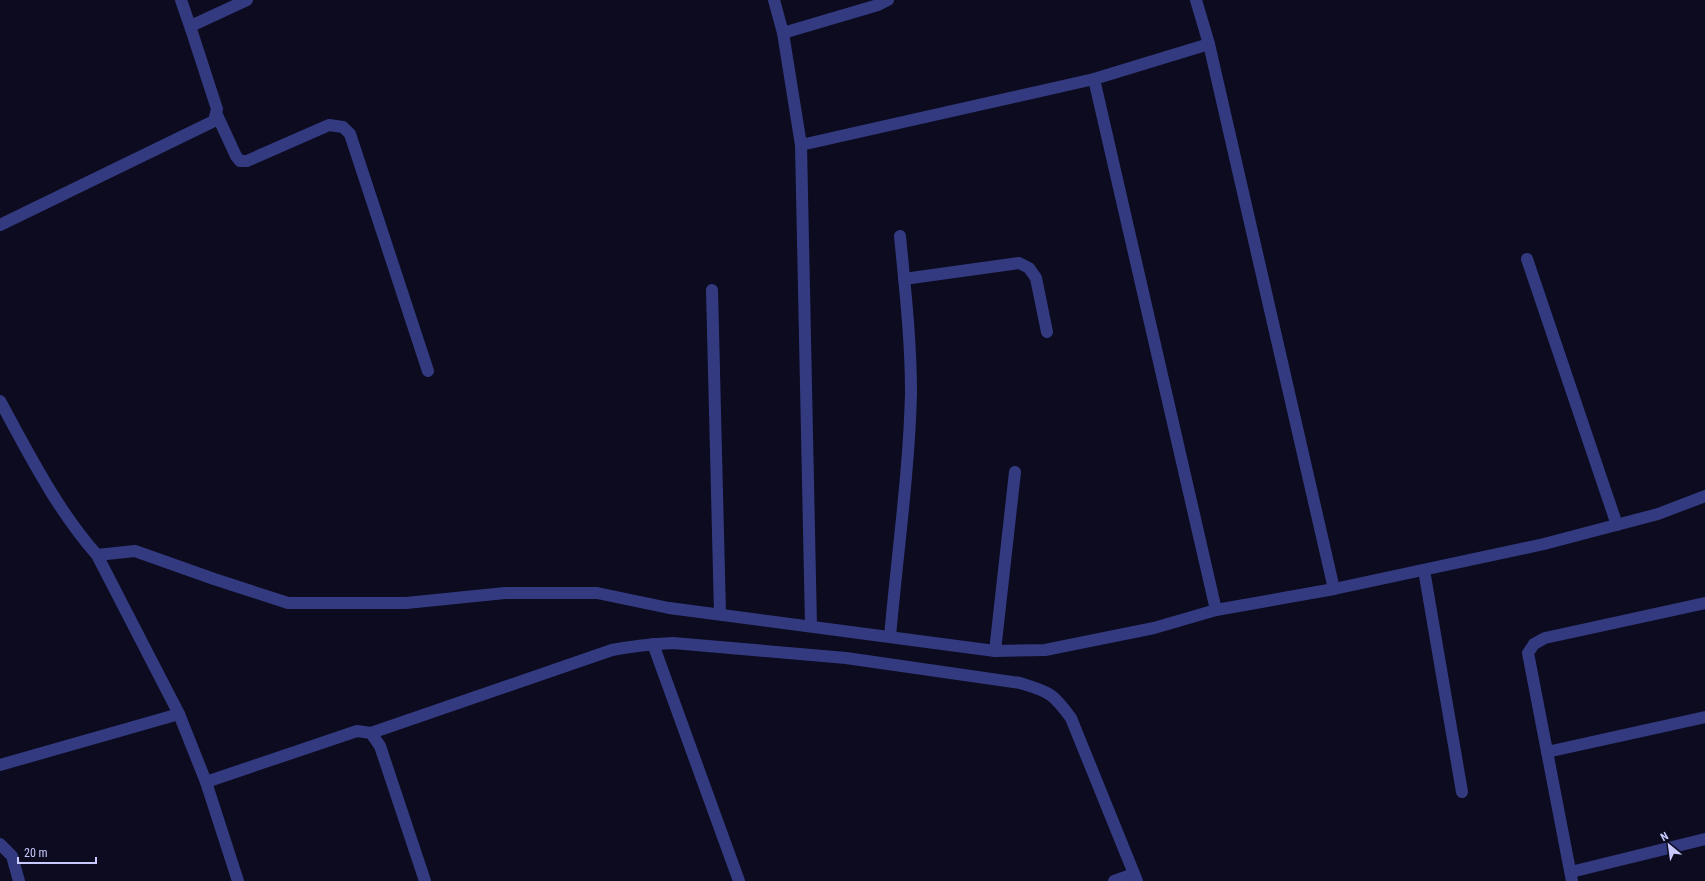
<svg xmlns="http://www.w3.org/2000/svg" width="1705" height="881" viewBox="0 0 1705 881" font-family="'Roboto Condensed',sans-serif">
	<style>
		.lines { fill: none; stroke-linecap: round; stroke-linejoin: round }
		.minor { stroke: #333a80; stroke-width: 12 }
	</style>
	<rect width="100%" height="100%" fill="#0c0b1f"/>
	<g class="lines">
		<!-- minor -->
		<g class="minor">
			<polyline points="181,0 191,29"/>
			<polyline points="774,0 783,33 801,145 811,626"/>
			<polyline points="1196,0 1209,44 1334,589"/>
			<polyline points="783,33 878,5 888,0"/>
			<polyline points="1094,79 1216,610"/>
			<polyline points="217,115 236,156 240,161 247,161 329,125 343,127 350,134 428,371"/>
			<polyline points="801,145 1094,79 1209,44"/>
			<polyline points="0,225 214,121 217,109 191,29 193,25 247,0"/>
			<polyline points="1527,259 1617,525"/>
			<polyline points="904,279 1019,263 1029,268 1036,278 1047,332"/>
			<polyline points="712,290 720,614"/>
			<path d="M0 401C29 454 57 510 97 555L135 551 214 579 288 603H406L505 593H597L669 608 995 651 1045 650 1154 628 1216 610 1334 589 1544 544 1658 514 1705 496"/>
			<polyline points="97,555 179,714 206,782 238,881"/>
			<polyline points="1424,570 1462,792"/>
			<path d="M890 637C897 556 909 474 911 393 911 340 905 288 900 236"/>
			<polyline points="653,644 739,881"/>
			<polyline points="995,651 1015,472"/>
			<path d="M371 733 612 650C633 646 652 644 673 643L846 658 1020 683C1049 692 1052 692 1071 718L1137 881"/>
			<polyline points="1547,752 1705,717"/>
			<polyline points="0,765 179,714"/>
			<polyline points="206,782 357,731 371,733 380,746 425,881"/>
			<polyline points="0,844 12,856 19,881"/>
			<polyline points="1571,872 1705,839"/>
			<polyline points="1114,881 1134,874"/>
			<polyline points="1572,881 1528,653 1534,644 1545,638 1705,603"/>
		</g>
	</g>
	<!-- north arrow -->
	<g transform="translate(1669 845) rotate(331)" stroke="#0c0b1f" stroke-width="3" paint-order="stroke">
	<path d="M0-3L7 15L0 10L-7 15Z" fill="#c9c9ff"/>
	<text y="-6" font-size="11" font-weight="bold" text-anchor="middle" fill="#c9c9ff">N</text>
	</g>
	<!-- scale -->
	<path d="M18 857v6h78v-6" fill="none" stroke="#c9c9ff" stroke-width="2"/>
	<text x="24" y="857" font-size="12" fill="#c9c9ff" stroke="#0c0b1f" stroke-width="3" paint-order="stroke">20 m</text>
</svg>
